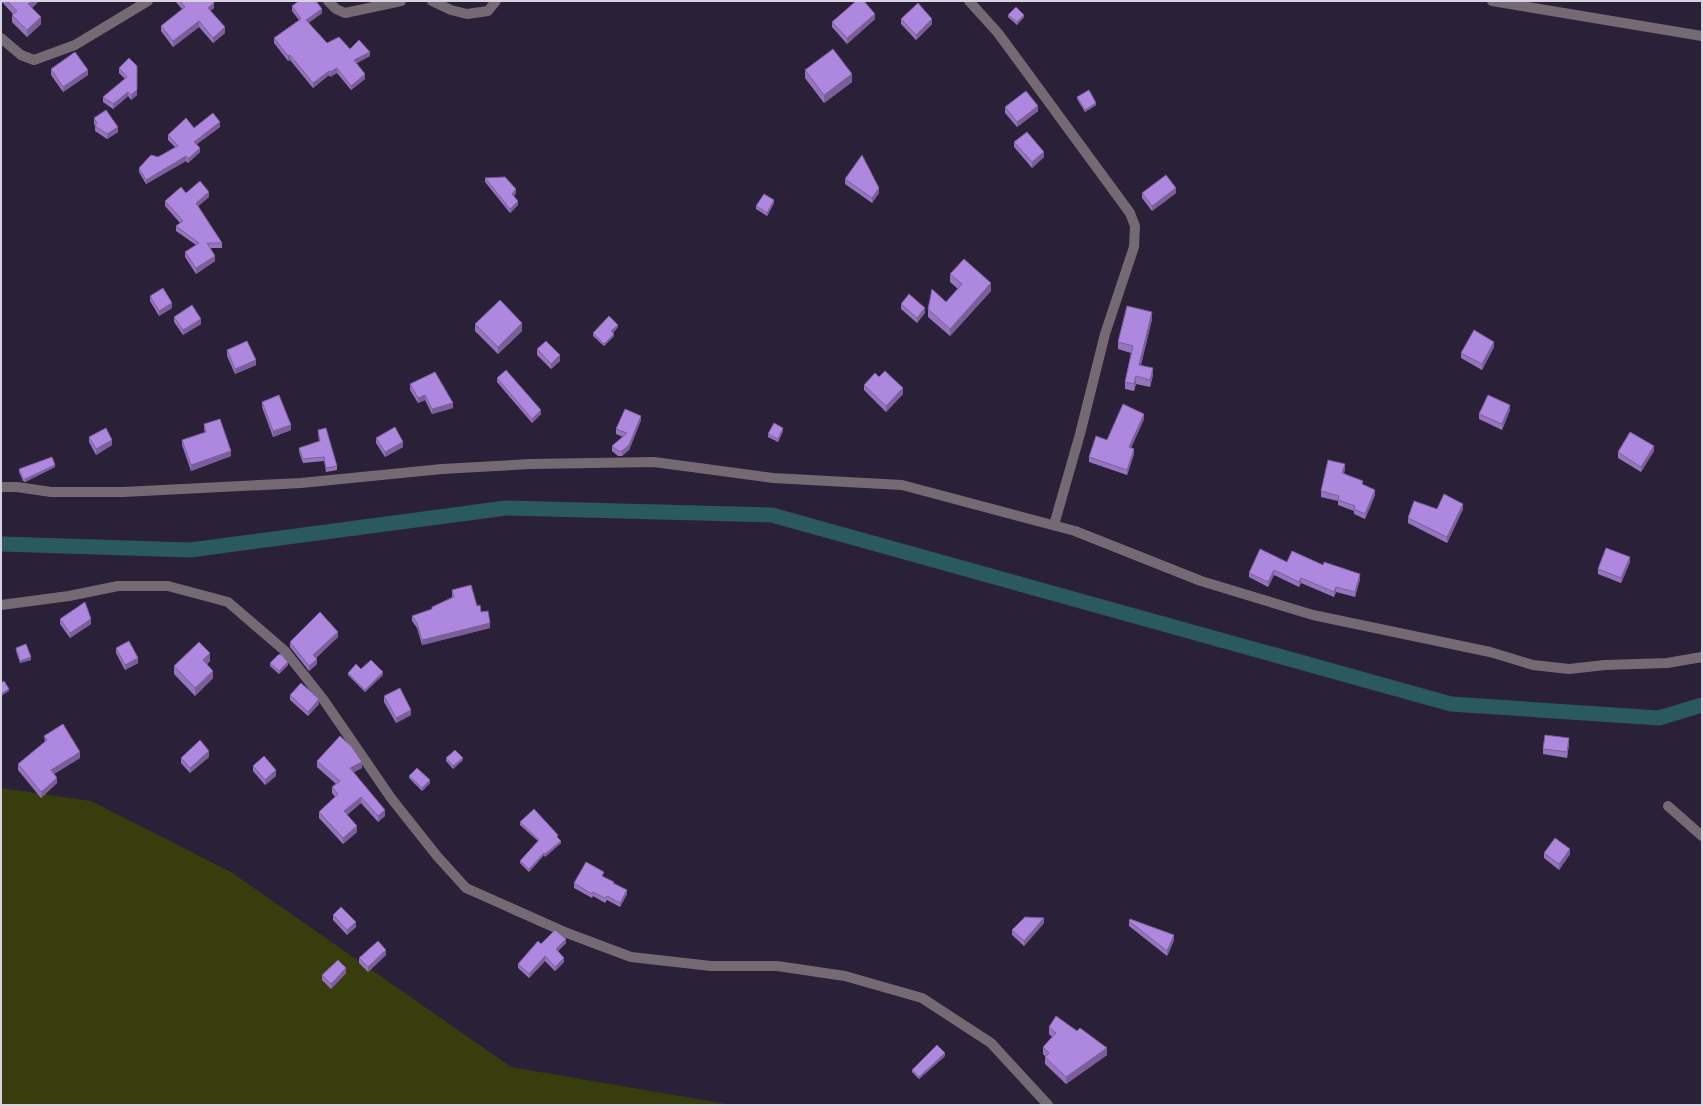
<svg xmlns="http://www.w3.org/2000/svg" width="1703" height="1106" viewBox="0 0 1703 1106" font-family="'Golos Text',sans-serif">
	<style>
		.green { fill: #373d0d }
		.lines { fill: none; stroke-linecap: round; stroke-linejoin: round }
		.canal { stroke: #2a595f; stroke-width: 15 }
		.minor { stroke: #756a74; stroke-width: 10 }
		.wall { fill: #9675bf }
		.shaded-wall { fill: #7a5f9b }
		.building { fill: #ae88de; stroke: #7a5f9b }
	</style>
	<rect width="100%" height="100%" fill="#2a2037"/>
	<!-- green -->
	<polygon class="green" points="1,788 91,801 231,872 511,1067 732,1105 1,1105"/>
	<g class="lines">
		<!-- canal -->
		<polyline class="canal" points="1,544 190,550 506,508 772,515 1451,704 1659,718 1702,705"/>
		<!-- minor -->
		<g class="minor">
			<polyline points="328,1 336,9 345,13 401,1"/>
			<polyline points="432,1 451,10 467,14 488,11 496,1"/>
			<polyline points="969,1 998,33 1130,213 1135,226 1134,247 1105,334 1080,434 1054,525"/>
			<polyline points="1492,1 1702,36"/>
			<polyline points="1,38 21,55 34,60 75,45 148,1"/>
			<polyline points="1,487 17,487 51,492 123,492 301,483 442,469 530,464 654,462 773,478 902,485 1075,531 1201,581 1313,615 1490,652 1533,665 1569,669 1605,665 1667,663 1702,657"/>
			<polyline points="1,605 69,596 118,586 168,586 228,602 285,651 323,699 391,798 437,856 466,888 567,933 631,957 711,966 777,966 845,976 922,998 991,1043 1048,1105"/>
			<polyline points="1668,806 1702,836"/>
		</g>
	</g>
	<!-- wall -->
	<g class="wall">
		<polygon points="1,1 39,1 32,8 41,24 27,37 12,22 12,15 13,14"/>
		<polygon points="175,1 213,1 214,8 210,11 225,33 213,43 199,27 173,47 161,31 161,26 182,9"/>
		<polygon points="292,6 322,13 308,23 327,43 350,49 370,56 356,63 365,79 351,90 337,73 330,77 329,75 313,88 290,60 288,61 274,43 274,38 299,20 292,11"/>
		<polygon points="1008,15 1024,17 1017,25 1008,17"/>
		<polygon points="875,19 847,44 832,27 832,22"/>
		<polygon points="901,19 932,24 916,40 901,24"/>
		<polygon points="129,58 137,95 131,100 128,96 113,109 103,102 103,97 125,79 119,73 119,68"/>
		<polygon points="51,69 88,75 63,92 51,75"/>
		<polygon points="805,70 852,82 824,103 805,78"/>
		<polygon points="1077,97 1096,105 1085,112 1077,99"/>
		<polygon points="1005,107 1038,111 1017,127 1005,113"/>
		<polygon points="94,118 118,132 107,139 95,131 95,126 94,124"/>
		<polygon points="220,127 197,144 200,152 188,163 186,161 146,184 139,172 139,168 175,147 168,140 168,135 194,128"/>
		<polygon points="1014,142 1044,157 1032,168 1014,147"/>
		<polygon points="485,178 516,193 514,196 518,205 510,213 485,182"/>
		<polygon points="845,179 879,193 872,203 845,184"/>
		<polygon points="186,193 209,197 198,206 222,243 222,248 211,248 215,261 196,274 185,257 185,252 196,245 176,231 176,226 180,223 165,206 165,201"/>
		<polygon points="1142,193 1176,193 1152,211 1142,198"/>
		<polygon points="774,203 767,216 756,209 756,206"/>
		<polygon points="950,274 991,291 950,336 928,317 928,309 946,302 958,289 950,282"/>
		<polygon points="150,296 172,308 159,316 150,301"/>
		<polygon points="901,304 925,313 917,323 901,309"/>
		<polygon points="174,317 201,324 183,335 174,322"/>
		<polygon points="1152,319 1141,365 1153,375 1150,387 1136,384 1134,391 1125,389 1125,382 1131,353 1118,349 1118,342"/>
		<polygon points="475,324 522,331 498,354 475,331"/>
		<polygon points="618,327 613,333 614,336 604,346 593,336 593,333"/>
		<polygon points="1494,347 1482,370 1461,358 1461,353"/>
		<polygon points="537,349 560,361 551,369 537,355"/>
		<polygon points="227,350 256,365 235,374 227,356"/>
		<polygon points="879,377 903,394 886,412 864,390 864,385"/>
		<polygon points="497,378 541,414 532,423 497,382"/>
		<polygon points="410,384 453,408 432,414 425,400 418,403 410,390"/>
		<polygon points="262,402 291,430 273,437 262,407"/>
		<polygon points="1510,410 1502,430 1479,419 1479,414"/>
		<polygon points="1144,419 1131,448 1134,454 1127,475 1089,462 1089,457"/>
		<polygon points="641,420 629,450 622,456 618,456 612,451 612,446 623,437 616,434 616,429"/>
		<polygon points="204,424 231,456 191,471 182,445 182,440 205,433 204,429"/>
		<polygon points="318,430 337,466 337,470 326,472 324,461 303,463 299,452 299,448 319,441 318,434"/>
		<polygon points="783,431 778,442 768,437 768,434"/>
		<polygon points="89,437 112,445 96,455 89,442"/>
		<polygon points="376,438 403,447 385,457 376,443"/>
		<polygon points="1654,451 1641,472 1618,458 1618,452"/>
		<polygon points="55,467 25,482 23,481 19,472 19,469"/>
		<polygon points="1345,469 1344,473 1363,485 1375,495 1365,519 1354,514 1354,511 1338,505 1338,501 1321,497 1321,491"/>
		<polygon points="1437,509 1463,509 1447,543 1408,523 1408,518"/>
		<polygon points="1287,562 1323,565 1360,579 1355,597 1336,592 1334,597 1301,583 1299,587 1274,575 1268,587 1249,577 1249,573"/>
		<polygon points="1630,562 1621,583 1598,574 1598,569"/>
		<polygon points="452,590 477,606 490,628 422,645 417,628 412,621 412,616 432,610 432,607 452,597"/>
		<polygon points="60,619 91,624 70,638 60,624"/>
		<polygon points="338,637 316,658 317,664 309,671 290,647 290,642"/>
		<polygon points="16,648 31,660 20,663 16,651"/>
		<polygon points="116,648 138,663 125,670 116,653"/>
		<polygon points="210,661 207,664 213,678 195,696 174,674 174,666"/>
		<polygon points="270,663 288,665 279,674 270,666"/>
		<polygon points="361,669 383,675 365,692 348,675 348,673"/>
		<polygon points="290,695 319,704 308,716 290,700"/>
		<polygon points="384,696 411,715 396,723 384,702"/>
		<polygon points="44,736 80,758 54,774 57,783 41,798 18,770 18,764 45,742"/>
		<polygon points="1569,744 1567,758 1543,754 1543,749"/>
		<polygon points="209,757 190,773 181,763 181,758"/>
		<polygon points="446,758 463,760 453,769 446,761"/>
		<polygon points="317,761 362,768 354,772 385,816 378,822 361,803 347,815 357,832 343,844 319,818 319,812 335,797 332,793 332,787 336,784 317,767"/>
		<polygon points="253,766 276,776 265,785 253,771"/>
		<polygon points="409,776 430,783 422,791 409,778"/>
		<polygon points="520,822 558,838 561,843 545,857 544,855 529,872 520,863 520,861 538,841 520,825"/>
		<polygon points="1544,853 1570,854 1559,870 1544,858"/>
		<polygon points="604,877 614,883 627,894 620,907 607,900 605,903 593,896 592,898 574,888 574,883"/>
		<polygon points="333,915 356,927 347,935 333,920"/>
		<polygon points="1129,921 1174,940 1167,956 1129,926"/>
		<polygon points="1044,923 1024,946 1012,935 1012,930"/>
		<polygon points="566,943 558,951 564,962 555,971 545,961 529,978 518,968 518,964 541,944"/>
		<polygon points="386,955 368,972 359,963 359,958"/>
		<polygon points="346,973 331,989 322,980 322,975"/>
		<polygon points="1049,1027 1107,1055 1066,1084 1045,1064 1045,1056 1043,1054 1043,1047 1052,1037 1049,1034"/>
		<polygon points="945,1056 919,1079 912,1072 912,1070"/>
	</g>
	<!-- shaded-wall -->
	<g class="shaded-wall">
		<polygon points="32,1 39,1 28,11 28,4"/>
		<polygon points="214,3 214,8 208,13 208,8"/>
		<polygon points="322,9 322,13 306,25 306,20"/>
		<polygon points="875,14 875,19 847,44 847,38"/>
		<polygon points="1024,15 1024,17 1017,25 1017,22"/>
		<polygon points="41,17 41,24 27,37 27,30"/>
		<polygon points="932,19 932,24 916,40 916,35"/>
		<polygon points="199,21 199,27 173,47 173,41"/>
		<polygon points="225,27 225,33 213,43 213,38"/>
		<polygon points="370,52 370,56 354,65 354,60"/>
		<polygon points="290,55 290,60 288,61 288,56"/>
		<polygon points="337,68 337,73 330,77 330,72"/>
		<polygon points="88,70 88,75 63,92 63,87"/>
		<polygon points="137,71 137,95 131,100 131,95"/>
		<polygon points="329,71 329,75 313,88 313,83"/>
		<polygon points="365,74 365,79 351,90 351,86"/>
		<polygon points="852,74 852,82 824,103 824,95"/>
		<polygon points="128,92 128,96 113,109 113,104"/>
		<polygon points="1096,103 1096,105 1085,112 1085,110"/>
		<polygon points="1038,106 1038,111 1017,127 1017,122"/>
		<polygon points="220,122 220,127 194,146 194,142"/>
		<polygon points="118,127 118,132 107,139 107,134"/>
		<polygon points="200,148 200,152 188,163 188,159"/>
		<polygon points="1044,152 1044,157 1032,168 1032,162"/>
		<polygon points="186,156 186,161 146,184 146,180"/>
		<polygon points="879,188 879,193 872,203 872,198"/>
		<polygon points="1176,188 1176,193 1152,211 1152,206"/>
		<polygon points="516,189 516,193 512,198 512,194"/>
		<polygon points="209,192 209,197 196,208 196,203"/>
		<polygon points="774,200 774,203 767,216 767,213"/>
		<polygon points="518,201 518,205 510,213 510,209"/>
		<polygon points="215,256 215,261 196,274 196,268"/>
		<polygon points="991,283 991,291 950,336 950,329"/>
		<polygon points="172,303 172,308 159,316 159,311"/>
		<polygon points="925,308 925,313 917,323 917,318"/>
		<polygon points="1152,312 1152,319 1139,372 1139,365"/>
		<polygon points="201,319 201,324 183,335 183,330"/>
		<polygon points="522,323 522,331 498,354 498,347"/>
		<polygon points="618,325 618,327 611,334 611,331"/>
		<polygon points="614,334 614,336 604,346 604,344"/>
		<polygon points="1494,342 1494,347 1482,370 1482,364"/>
		<polygon points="560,355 560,361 551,369 551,364"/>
		<polygon points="256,360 256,365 235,374 235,369"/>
		<polygon points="1153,368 1153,375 1150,387 1150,380"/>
		<polygon points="1136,376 1136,384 1134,391 1134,384"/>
		<polygon points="903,388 903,394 886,412 886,406"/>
		<polygon points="425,395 425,400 418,403 418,398"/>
		<polygon points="453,403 453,408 432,414 432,409"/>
		<polygon points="1510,405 1510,410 1502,430 1502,424"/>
		<polygon points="541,410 541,414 532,423 532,419"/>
		<polygon points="1144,414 1144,419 1129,452 1129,447"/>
		<polygon points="641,416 641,420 629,450 622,456 622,451"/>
		<polygon points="291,425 291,430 273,437 273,431"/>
		<polygon points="783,428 783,431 778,442 778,439"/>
		<polygon points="112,440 112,445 96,455 96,449"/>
		<polygon points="403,442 403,447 385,457 385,452"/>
		<polygon points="1654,446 1654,451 1641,472 1641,467"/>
		<polygon points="1134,449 1134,454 1127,475 1127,470"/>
		<polygon points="231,451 231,456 191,471 191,465"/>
		<polygon points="1345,464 1345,469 1342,478 1342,473"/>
		<polygon points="55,465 55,467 25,482 25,479"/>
		<polygon points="1375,490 1375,495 1365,519 1365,514"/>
		<polygon points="1463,504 1463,509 1447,543 1447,537"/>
		<polygon points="1630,557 1630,562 1621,583 1621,578"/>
		<polygon points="1274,570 1274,575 1268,587 1268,582"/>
		<polygon points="1360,574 1360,579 1355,597 1355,592"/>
		<polygon points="1301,578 1301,583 1299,587 1299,582"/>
		<polygon points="1336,587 1336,592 1334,597 1334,592"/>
		<polygon points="91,619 91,624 70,638 70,633"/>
		<polygon points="490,623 490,628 422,645 422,640"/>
		<polygon points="338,632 338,637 313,660 313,655"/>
		<polygon points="210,653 210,661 203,668 203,660"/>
		<polygon points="31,657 31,660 20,663 20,661"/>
		<polygon points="138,658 138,663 125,670 125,665"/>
		<polygon points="317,659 317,664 309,671 309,666"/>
		<polygon points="288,662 288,665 279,674 279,671"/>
		<polygon points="213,671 213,678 195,696 195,688"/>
		<polygon points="383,672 383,675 365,692 365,690"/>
		<polygon points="9,689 9,691 1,696 1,694"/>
		<polygon points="319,699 319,704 308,716 308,712"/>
		<polygon points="411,710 411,715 396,723 396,718"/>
		<polygon points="1569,738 1569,744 1567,758 1567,752"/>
		<polygon points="209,751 209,757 190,773 190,768"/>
		<polygon points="80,752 80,758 51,775 51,770"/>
		<polygon points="463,758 463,760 453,769 453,766"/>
		<polygon points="362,762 362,768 350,774 350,768"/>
		<polygon points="276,770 276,776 265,785 265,780"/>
		<polygon points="57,778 57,783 41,798 41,792"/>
		<polygon points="430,780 430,783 422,791 422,788"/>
		<polygon points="361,797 361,803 344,817 344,811"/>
		<polygon points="385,810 385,816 378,822 378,816"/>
		<polygon points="357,826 357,832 343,844 343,838"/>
		<polygon points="561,841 561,843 545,857 545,854"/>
		<polygon points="1570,849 1570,854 1559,870 1559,864"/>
		<polygon points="544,853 544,855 529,872 529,869"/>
		<polygon points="627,890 627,894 620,907 620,903"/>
		<polygon points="1044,918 1044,923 1024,946 1024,941"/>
		<polygon points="356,922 356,927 347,935 347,930"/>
		<polygon points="1174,935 1174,940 1167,956 1167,951"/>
		<polygon points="566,939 566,943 556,953 556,949"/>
		<polygon points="386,950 386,955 368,972 368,967"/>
		<polygon points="545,956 545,961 529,978 529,974"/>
		<polygon points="564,958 564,962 555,971 555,967"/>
		<polygon points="346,968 346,973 331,989 331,984"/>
		<polygon points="1107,1048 1107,1055 1066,1084 1066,1077"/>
		<polygon points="945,1053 945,1056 919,1079 919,1077"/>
	</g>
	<!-- building -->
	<g class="building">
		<polygon points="7,1 32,1 28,4 41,17 27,30 12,15 17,11"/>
		<polygon points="180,1 213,1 214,3 208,8 225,27 213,38 199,21 173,41 161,26 185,7"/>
		<polygon points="299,1 316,1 322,9 306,20 327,43 339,37 350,49 359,40 370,52 354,60 365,74 351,86 337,68 330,72 329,71 313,83 290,55 288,56 274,38 301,19 292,6"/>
		<polygon points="856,1 864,1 875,14 847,38 832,22"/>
		<polygon points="918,3 932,19 916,35 901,19"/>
		<polygon points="1016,7 1024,15 1017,22 1008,15"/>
		<polygon points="833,49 852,74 824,95 805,70"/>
		<polygon points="75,52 88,70 63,87 51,69"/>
		<polygon points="129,58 137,66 137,90 131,95 128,92 113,104 103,97 127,77 119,68"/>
		<polygon points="1089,90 1096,103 1085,110 1077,97"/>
		<polygon points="1026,91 1038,106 1017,122 1005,107"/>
		<polygon points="106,110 118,127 107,134 95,126 97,123 94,118"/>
		<polygon points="213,113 220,122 194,142 200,148 188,159 186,156 146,180 139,168 151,155 158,157 178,146 168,135 186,118 194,128"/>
		<polygon points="1027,132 1044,152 1032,162 1014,142"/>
		<polygon points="862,155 879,188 872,198 845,179"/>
		<polygon points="1166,175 1176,188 1152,206 1142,193"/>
		<polygon points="505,177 516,189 512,194 518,201 510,209 485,178"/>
		<polygon points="200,181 209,192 196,203 222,243 207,243 215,256 196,268 185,252 199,243 176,226 183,221 165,201 181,187 186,193"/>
		<polygon points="764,194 774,200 767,213 756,206"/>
		<polygon points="964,259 991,283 950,329 928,309 932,289 946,302 962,284 950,274"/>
		<polygon points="163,288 172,303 159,311 150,296"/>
		<polygon points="909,294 925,308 917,318 901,304"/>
		<polygon points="500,300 522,323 498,347 475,324"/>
		<polygon points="192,305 201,319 183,330 174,317"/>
		<polygon points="1127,306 1152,312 1139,365 1153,368 1150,380 1136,376 1134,384 1125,382 1133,346 1118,342"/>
		<polygon points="609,316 618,325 611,331 614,334 604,344 593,333"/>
		<polygon points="1474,330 1494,342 1482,364 1461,353"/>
		<polygon points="247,341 256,360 235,369 227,350"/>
		<polygon points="546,341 560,355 551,364 537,349"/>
		<polygon points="506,370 541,410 532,419 497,378"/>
		<polygon points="885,371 903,388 886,406 864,385 875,373 879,377"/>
		<polygon points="435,372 453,403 432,409 425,395 418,398 410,384"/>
		<polygon points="279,395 291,425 273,431 262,402"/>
		<polygon points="1488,395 1510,405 1502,424 1479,414"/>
		<polygon points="1123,404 1144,414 1129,447 1134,449 1127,470 1089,457 1096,436 1107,440"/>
		<polygon points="625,409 641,416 629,445 622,451 618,451 612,446 627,433 616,429"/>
		<polygon points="220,419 231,451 191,465 182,440 206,432 204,424"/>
		<polygon points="774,423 783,428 778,439 768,434"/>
		<polygon points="395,427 403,442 385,452 376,438"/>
		<polygon points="106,428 112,440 96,449 89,437"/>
		<polygon points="326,428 337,466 326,468 324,457 303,459 299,448 320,441 318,430"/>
		<polygon points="1630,432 1654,446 1641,467 1618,452"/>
		<polygon points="52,457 55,465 25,479 23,479 19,469"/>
		<polygon points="1328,460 1345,464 1342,473 1363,481 1362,484 1375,490 1365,514 1354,509 1355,506 1338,500 1339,496 1321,491"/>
		<polygon points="1444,494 1463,504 1447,537 1408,518 1414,501 1437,509"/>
		<polygon points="1606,548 1630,557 1621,578 1598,569"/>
		<polygon points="1260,549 1287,562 1292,551 1323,565 1324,562 1360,574 1355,592 1336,587 1334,592 1301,578 1299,582 1274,570 1268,582 1249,573"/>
		<polygon points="471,585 477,606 480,605 481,612 488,611 490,623 422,640 417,623 412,616 432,609 432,607 454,597 452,590"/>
		<polygon points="85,602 91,619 70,633 60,619"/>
		<polygon points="320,612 338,632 313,655 317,659 309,666 290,642"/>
		<polygon points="129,641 138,658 125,665 116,648"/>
		<polygon points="199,642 210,653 203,660 213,671 195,688 174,666"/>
		<polygon points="26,644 31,657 20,661 16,648"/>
		<polygon points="281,654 288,662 279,671 270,663 278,655"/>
		<polygon points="371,660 383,672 365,690 348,673 356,664 361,669"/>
		<polygon points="4,681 9,689 1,694 1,683"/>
		<polygon points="301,683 319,699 308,712 290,695"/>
		<polygon points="400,688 411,710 396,718 384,696"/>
		<polygon points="63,724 80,752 51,770 57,778 41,792 18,764 47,740 44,736"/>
		<polygon points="1545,735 1569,738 1567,752 1543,749"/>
		<polygon points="340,736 352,747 362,762 350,768 385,810 378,816 361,797 344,811 357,826 343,838 319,812 338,794 332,787 340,781 317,761"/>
		<polygon points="200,740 209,751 190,768 181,758"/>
		<polygon points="455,750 463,758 453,766 446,758"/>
		<polygon points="264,756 276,770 265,780 253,766"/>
		<polygon points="417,768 430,780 422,788 409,776"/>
		<polygon points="534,809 558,835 557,837 561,841 545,854 544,853 529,869 520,861 539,840 520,822"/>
		<polygon points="1555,838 1570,849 1559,864 1544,853"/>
		<polygon points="586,862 604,872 602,876 614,882 613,883 627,890 620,903 607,896 605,898 593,892 592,894 574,883"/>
		<polygon points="341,907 356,922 347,930 333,915"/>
		<polygon points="1025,917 1044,918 1024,941 1012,930"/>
		<polygon points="1130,919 1174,935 1167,951 1129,921"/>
		<polygon points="555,930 566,939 556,949 564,958 555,967 545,956 529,974 518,964 538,941 541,944"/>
		<polygon points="378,941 386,950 368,967 359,958"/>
		<polygon points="338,960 346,968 331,984 322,975"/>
		<polygon points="1056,1016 1077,1031 1080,1028 1107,1048 1066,1077 1045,1057 1049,1053 1043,1047 1056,1033 1049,1027"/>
		<polygon points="937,1045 945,1053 919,1077 912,1070"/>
	</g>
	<!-- border -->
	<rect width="1703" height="1106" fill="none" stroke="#d8d2e1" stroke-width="4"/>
</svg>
